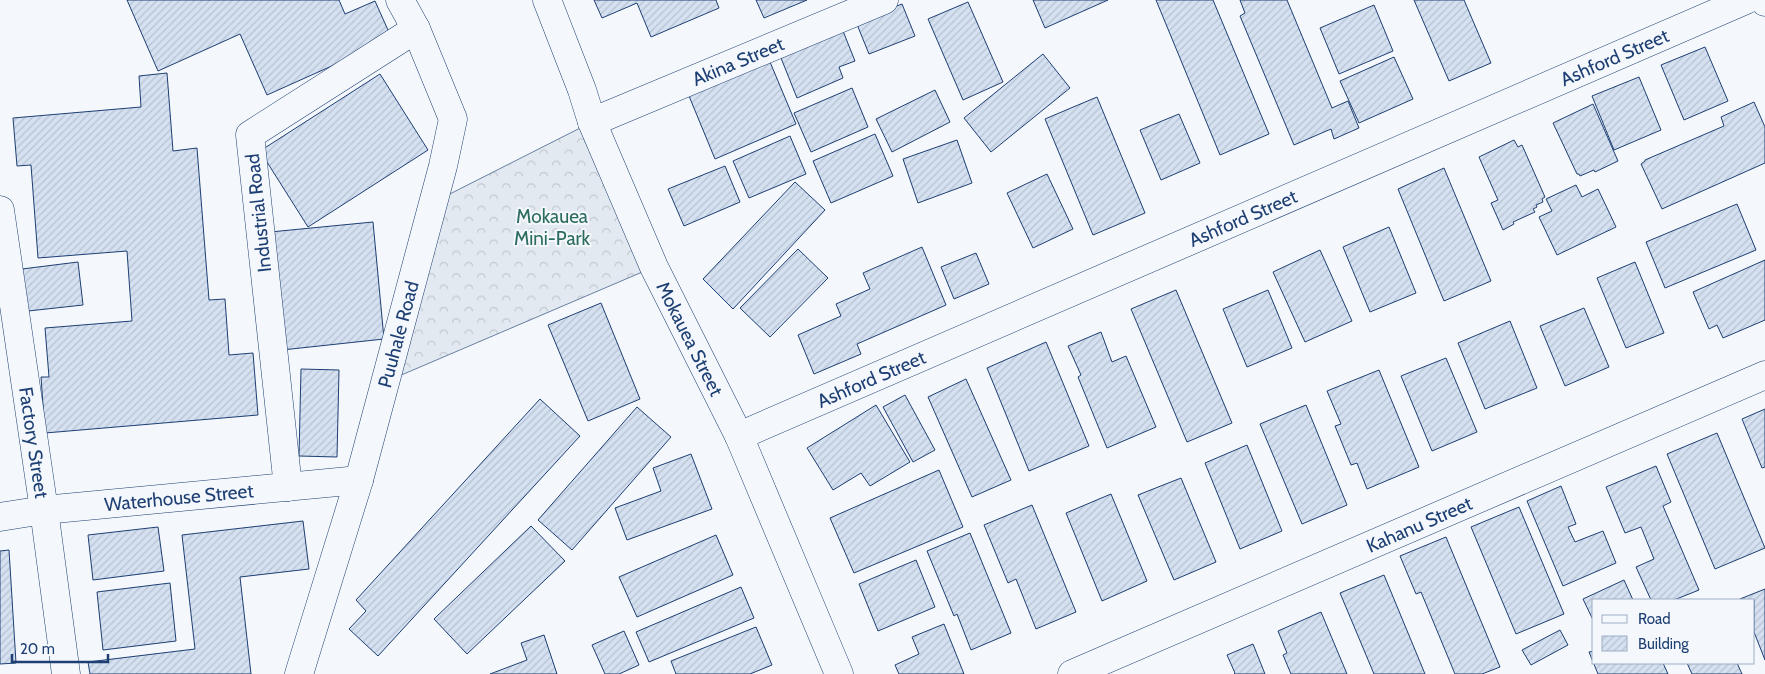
<svg xmlns="http://www.w3.org/2000/svg" width="1765" height="674" viewBox="0 0 1765 674" font-family="Cabin,sans-serif">
	<style>
		.forest { fill: url(#forest-crowns); stroke: #687fa3 }
		.building { fill: url(#building-hatch); stroke: #1d3f73 }
		.lines { fill: none; stroke-linecap: round; stroke-linejoin: round }
		.minor-casing { stroke: #1d3f73; stroke-width: 29 }
		.tertiary-casing { stroke: #1d3f73; stroke-width: 29 }
		.secondary-casing { stroke: #1d3f73; stroke-width: 29 }
		.minor { stroke: #f4f7fb; stroke-width: 28 }
		.tertiary { stroke: #f4f7fb; stroke-width: 28 }
		.secondary { stroke: #f4f7fb; stroke-width: 28 }
		.labels { text-anchor: middle; stroke-width: 4; stroke-linejoin: round; paint-order: stroke }
		.street-label { font-size: 19px; fill: #1d3f73; stroke: #f4f7fb }
		.park-label { font-size: 19px; fill: #2c6c60; stroke: #f4f7fb }
	</style>
	<defs>
		<pattern id="forest-crowns" width="20" height="18" patternUnits="userSpaceOnUse" patternTransform="scale(1.25)"><rect width="20" height="18" fill="#e3e9f0"/><path d="M2 6a3 3 0 1 1 6 0M12 15a3 3 0 1 1 6 0" fill="none" stroke="#c2c9d1"/></pattern>
		<pattern id="building-hatch" width="6" height="6" patternUnits="userSpaceOnUse" patternTransform="scale(1.25)"><rect width="6" height="6" fill="#d5e0f0"/><path d="M-1 1l2-2M0 6l6-6M5 7l2-2" fill="none" stroke="#b6c1d1"/></pattern>
	</defs>
	<rect width="100%" height="100%" fill="#f4f7fb"/>
	<!-- forest -->
	<polygon class="forest" points="592,122 654,267 385,382 434,202"/>
	<!-- building -->
	<g class="building">
		<polygon points="127,0 339,0 345,14 375,1 392,39 267,95 240,34 158,71"/>
		<polygon points="594,0 716,0 719,8 651,37 637,3 602,18"/>
		<polygon points="756,0 807,0 764,18"/>
		<polygon points="1033,0 1108,0 1045,28"/>
		<polygon points="1156,0 1213,0 1269,134 1220,155"/>
		<polygon points="1240,0 1287,0 1332,108 1348,101 1359,128 1334,139 1331,129 1294,145 1240,16 1245,13"/>
		<polygon points="1414,0 1464,0 1491,63 1449,81"/>
		<polygon points="968,2 1003,82 963,100 928,19"/>
		<polygon points="902,4 915,36 869,54 856,22"/>
		<polygon points="1374,5 1393,51 1339,74 1320,28"/>
		<polygon points="843,31 855,61 839,67 843,78 797,98 781,58"/>
		<polygon points="1705,47 1728,101 1684,120 1661,65"/>
		<polygon points="1043,54 1070,88 991,152 964,118"/>
		<polygon points="1394,57 1413,99 1359,123 1340,81"/>
		<polygon points="770,62 796,124 715,159 689,96"/>
		<polygon points="167,73 173,151 197,148 209,300 225,299 229,355 253,353 258,415 45,433 41,377 49,377 45,328 132,321 127,251 38,258 31,165 17,166 13,118 141,107 139,76"/>
		<polygon points="380,74 428,150 308,227 260,151"/>
		<polygon points="1639,77 1661,130 1614,150 1592,96"/>
		<polygon points="852,88 868,127 811,152 794,113"/>
		<polygon points="935,90 950,122 892,152 876,119"/>
		<polygon points="1097,97 1145,213 1093,235 1045,119"/>
		<polygon points="1754,102 1765,127 1765,163 1662,209 1641,164 1645,161 1645,160 1724,126 1721,117"/>
		<polygon points="1593,104 1618,161 1595,172 1594,170 1580,176 1579,174 1577,174 1553,123"/>
		<polygon points="1179,114 1200,163 1161,180 1140,130"/>
		<polygon points="875,134 893,176 831,203 813,161"/>
		<polygon points="790,136 806,174 749,198 733,161"/>
		<polygon points="957,140 972,183 918,203 903,159"/>
		<polygon points="1514,140 1518,147 1522,145 1545,197 1542,199 1543,202 1536,205 1537,207 1533,209 1535,212 1513,222 1514,224 1503,230 1491,203 1498,200 1479,157"/>
		<polygon points="725,166 740,202 684,226 668,189"/>
		<polygon points="1444,168 1491,281 1444,301 1398,189"/>
		<polygon points="1047,174 1073,229 1033,248 1007,193"/>
		<polygon points="795,182 825,210 733,309 703,279"/>
		<polygon points="1576,185 1582,197 1598,189 1616,227 1557,255 1539,217 1552,211 1546,199"/>
		<polygon points="1737,204 1756,250 1665,288 1646,242"/>
		<polygon points="373,222 384,339 282,350 270,232"/>
		<polygon points="1389,227 1416,293 1370,312 1343,247"/>
		<polygon points="922,247 946,305 857,344 861,354 814,374 798,335 841,316 836,304 870,289 863,273"/>
		<polygon points="798,249 828,278 770,337 740,308"/>
		<polygon points="1320,250 1352,321 1305,342 1273,272"/>
		<polygon points="976,253 989,284 954,299 941,267"/>
		<polygon points="1765,260 1765,320 1723,338 1717,325 1709,329 1693,292"/>
		<polygon points="78,262 83,305 19,312 14,270"/>
		<polygon points="1635,262 1664,333 1626,348 1597,278"/>
		<polygon points="1176,290 1232,423 1187,442 1131,309"/>
		<polygon points="1268,290 1292,348 1247,367 1223,309"/>
		<polygon points="601,303 640,399 588,421 548,325"/>
		<polygon points="1584,308 1609,367 1565,386 1540,326"/>
		<polygon points="1510,321 1537,388 1485,409 1458,343"/>
		<polygon points="1101,332 1112,362 1126,356 1156,427 1107,448 1078,377 1081,375 1068,346"/>
		<polygon points="1046,342 1089,446 1029,471 987,368"/>
		<polygon points="1446,358 1477,432 1432,451 1401,376"/>
		<polygon points="301,369 339,370 337,457 299,456"/>
		<polygon points="1379,370 1419,467 1367,489 1357,463 1351,465 1335,426 1341,424 1327,391"/>
		<polygon points="966,379 1011,480 972,497 928,397"/>
		<polygon points="905,395 935,450 913,462 883,407"/>
		<polygon points="540,399 580,436 378,656 349,629 366,611 356,600"/>
		<polygon points="876,405 910,462 870,486 861,473 833,490 807,448"/>
		<polygon points="1306,405 1347,505 1302,524 1260,424"/>
		<polygon points="637,407 671,437 572,550 538,520"/>
		<polygon points="1765,409 1765,467 1762,468 1742,419"/>
		<polygon points="1717,433 1765,548 1715,569 1667,454"/>
		<polygon points="1247,445 1282,531 1240,549 1205,463"/>
		<polygon points="691,454 712,509 627,540 615,508 661,491 653,468"/>
		<polygon points="1656,466 1671,502 1663,506 1699,590 1674,600 1651,600 1636,567 1654,559 1641,527 1625,533 1606,487"/>
		<polygon points="939,470 963,527 854,573 830,518"/>
		<polygon points="1181,478 1216,562 1174,580 1138,495"/>
		<polygon points="1561,486 1576,524 1568,527 1575,542 1603,531 1616,563 1563,586 1527,501"/>
		<polygon points="1111,494 1147,581 1102,601 1066,513"/>
		<polygon points="1032,505 1076,612 1036,629 1016,579 1008,583 984,525"/>
		<polygon points="1519,507 1564,614 1516,634 1471,527"/>
		<polygon points="303,521 309,569 240,577 251,674 90,674 88,662 195,649 182,535"/>
		<polygon points="531,526 565,561 467,654 434,619"/>
		<polygon points="158,527 164,571 93,580 88,535"/>
		<polygon points="970,533 1011,633 971,650 957,614 954,616 927,551"/>
		<polygon points="716,535 733,575 637,617 619,577"/>
		<polygon points="1446,537 1500,667 1482,674 1455,674 1421,592 1416,594 1400,556"/>
		<polygon points="9,550 16,663 0,664 0,551"/>
		<polygon points="916,560 935,607 878,631 859,584"/>
		<polygon points="1384,575 1425,674 1374,674 1340,593"/>
		<polygon points="1624,580 1633,600 1594,600 1594,622 1583,599"/>
		<polygon points="170,583 176,641 103,650 97,592"/>
		<polygon points="741,587 754,618 649,662 636,632"/>
		<polygon points="1765,589 1765,660 1754,632 1754,600 1740,599"/>
		<polygon points="1321,612 1347,674 1291,674 1283,655 1287,653 1278,631"/>
		<polygon points="944,624 964,674 899,674 895,665 919,654 912,637"/>
		<polygon points="756,627 772,665 750,674 676,674 671,661"/>
		<polygon points="1560,630 1568,645 1531,665 1522,650"/>
		<polygon points="624,631 639,665 619,674 605,674 592,645"/>
		<polygon points="544,635 557,674 490,674 527,660 521,643"/>
		<polygon points="1253,644 1265,674 1234,674 1235,673 1227,655"/>
		<polygon points="1594,651 1594,663 1663,663 1668,674 1598,674 1589,652"/>
		<polygon points="1687,663 1737,663 1742,674 1692,674"/>
	</g>
	<g class="lines">
		<!-- minor casing -->
		<g class="minor-casing">
			<g id="minor">
				<path id="s1" d="M592 122 884 0"/>
				<path id="s2" d="M0 210 44 510 66 674"/>
				<path id="s3" d="M739 436 1746 0"/>
				<polyline points="288,487 250,135 416,29"/>
				<path id="s4" d="M0 517 44 510 359 480"/>
				<path id="s5" d="M299 674 359 480 443 166 453 119 416 29 400 0"/>
				<path id="s6" d="M1072 674 1765 375"/>
			</g>
		</g>
		<!-- tertiary casing -->
		<g class="tertiary-casing">
			<g id="tertiary">
				<path id="s7" d="M547 0 582 90 592 122 654 267 739 436 839 674"/>
			</g>
		</g>
		<!-- secondary casing -->
		<g class="secondary-casing">
			<polyline id="secondary" points="1764,0 1765,2"/>
		</g>
		<!-- minor -->
		<use href="#minor" class="minor"/>
		<!-- tertiary -->
		<use href="#tertiary" class="tertiary"/>
		<!-- secondary -->
		<use href="#secondary" class="secondary"/>
	</g>
	<g class="labels">
		<!-- street labels -->
		<g class="street-label">
			<text dy="7" stroke="none"><textPath href="#s3" startOffset="954">Ashford Street</textPath></text>
			<text dy="7" stroke="none"><textPath href="#s1" startOffset="158">Akina Street</textPath></text>
			<text transform="translate(258 213) rotate(-96)" y="7">Industrial Road</text>
			<text dy="7" stroke="none"><textPath href="#s3" startOffset="549">Ashford Street</textPath></text>
			<text dy="7" stroke="none"><textPath href="#s5" startOffset="354">Puuhale Road</textPath></text>
			<text dy="7" stroke="none"><textPath href="#s7" startOffset="368">Mokauea Street</textPath></text>
			<text dy="7" stroke="none"><textPath href="#s3" startOffset="144">Ashford Street</textPath></text>
			<text dy="7" stroke="none"><textPath href="#s2" startOffset="235">Factory Street</textPath></text>
			<text dy="7" stroke="none"><textPath href="#s4" startOffset="180">Waterhouse Street</textPath></text>
			<text dy="7" stroke="none"><textPath href="#s6" startOffset="378">Kahanu Street</textPath></text>
		</g>
		<!-- park labels -->
		<g class="park-label">
			<text x="552" y="223">Mokauea<tspan x="552" dy="22">Mini-Park</tspan></text>
		</g>
	</g>
	<!-- legend -->
	<rect x="1592" y="599" width="162" height="65" fill="#f4f7fb" stroke="#9eadc5"/>
	<rect x="1602" y="615" width="25" height="8" fill="#f4f7fb" stroke="#9eadc5"/>
	<text x="1638" y="624" font-size="15" fill="#1d3f73">Road</text>
	<rect x="1602" y="636" width="25" height="15" fill="url(#building-hatch)" stroke="#9eadc5"/>
	<text x="1638" y="649" font-size="15" fill="#1d3f73">Building</text>
	<!-- scale -->
	<path d="M12 654v8h96v-8" fill="none" stroke="#1d3f73" stroke-width="2.5"/>
	<text x="20" y="654" font-size="15" fill="#1d3f73" stroke="#f4f7fb" stroke-width="4" paint-order="stroke">20 m</text>
</svg>
